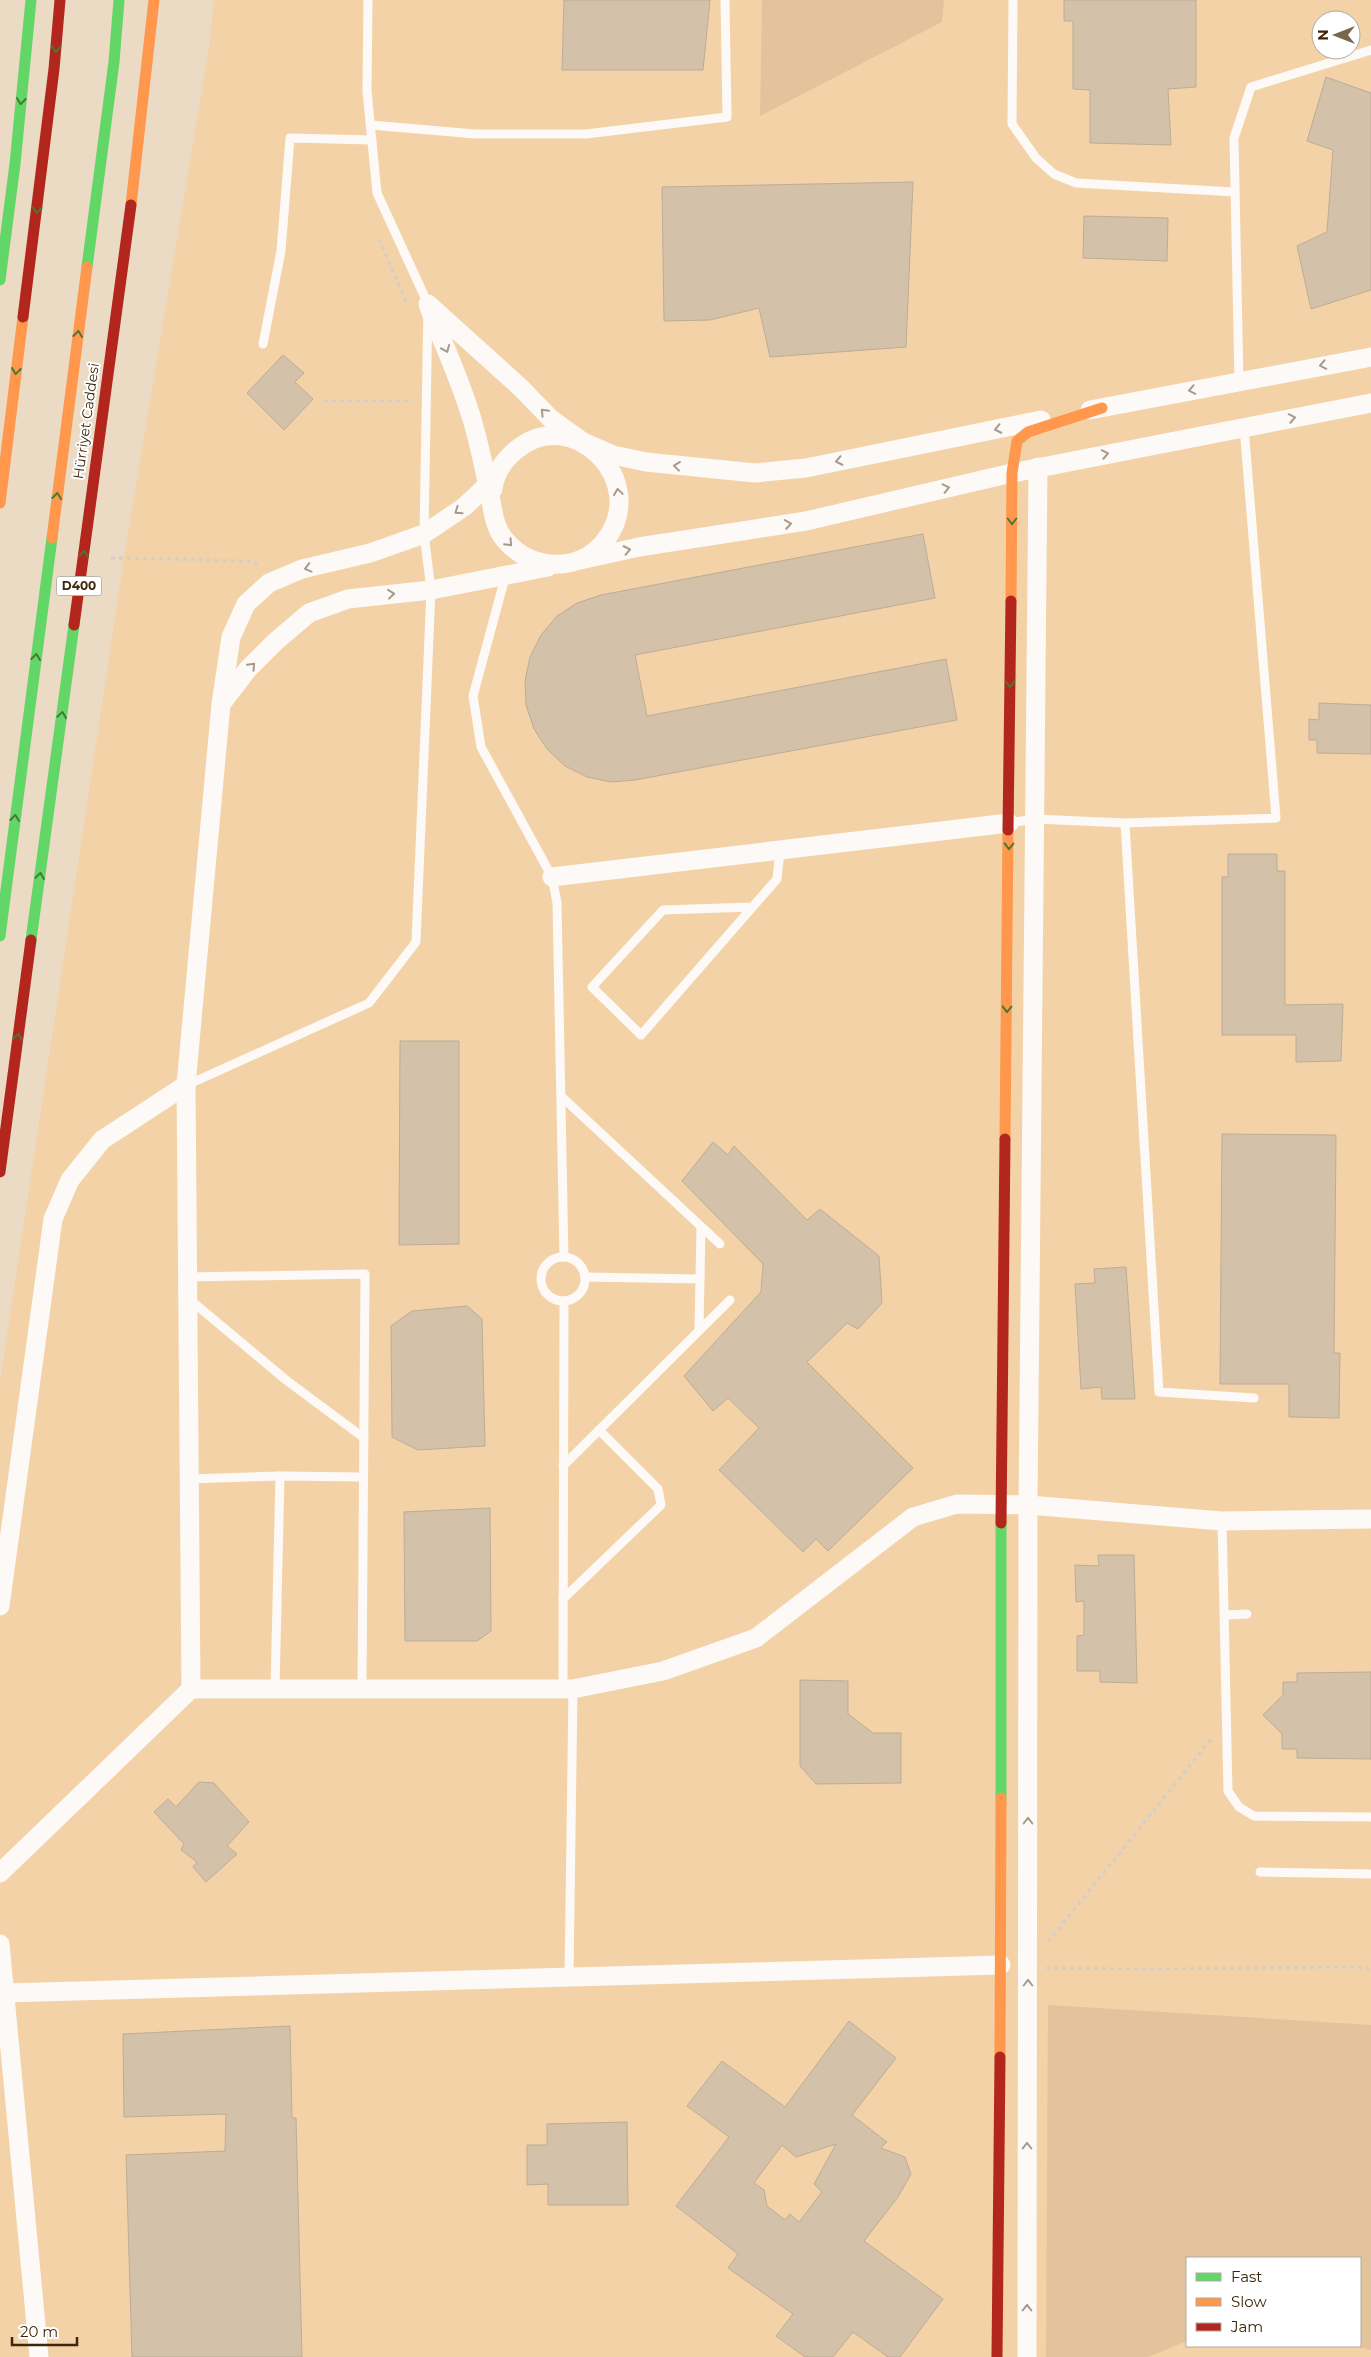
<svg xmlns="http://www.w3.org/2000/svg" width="1371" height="2357" viewBox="0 0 1371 2357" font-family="Montserrat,sans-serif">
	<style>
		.built { fill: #f3d2a8; fill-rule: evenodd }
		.green { fill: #e2c39c }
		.building { fill: #d3c1aa; stroke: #bdac95; fill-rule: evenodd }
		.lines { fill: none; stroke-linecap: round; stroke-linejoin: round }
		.path { stroke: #d4cec7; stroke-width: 3; stroke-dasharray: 4 4; stroke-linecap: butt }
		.lane { stroke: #fcf9f6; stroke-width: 9 }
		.street { stroke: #fcf9f6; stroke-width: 19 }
		.fast { stroke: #63d668; stroke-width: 11 }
		.slow { stroke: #ff974d; stroke-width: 11 }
		.jam { stroke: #b3261e; stroke-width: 11 }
		.oneway { stroke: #4e7634 }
		.oneway2 { stroke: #a69a8c }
		.labels { text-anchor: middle; stroke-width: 4; stroke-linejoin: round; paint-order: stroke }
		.shield { fill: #fff; stroke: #766854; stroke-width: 1 }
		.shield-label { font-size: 12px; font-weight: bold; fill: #3c270a }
		.street-label { font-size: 14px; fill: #3c270a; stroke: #fff }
	</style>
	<rect width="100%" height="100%" fill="#ebdac4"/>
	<!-- built -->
	<path class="built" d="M214 0H1371V2357H0V1382L124 558 209 48ZM1321 20H1351V50H1321ZM1187 2258H1360V2346H1187Z"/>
	<!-- green -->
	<g class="green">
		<polygon points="762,0 944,0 942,22 760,116"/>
		<polygon points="1048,2005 1371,2025 1371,2350 1357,2346 1360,2346 1360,2258 1187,2258 1187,2341 1148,2357 1046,2357"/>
	</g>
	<!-- building -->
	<g class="building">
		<polygon points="564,0 710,0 703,70 562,70"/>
		<polygon points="1064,0 1196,0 1196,87 1168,89 1171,145 1090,143 1090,90 1073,89 1073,21 1064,21"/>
		<polygon points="1326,77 1371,93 1371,290 1311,309 1297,246 1327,232 1333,150 1307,141"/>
		<polygon points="913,182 906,347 770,357 759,308 710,320 664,321 662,187"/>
		<polygon points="1084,216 1168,218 1167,261 1083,258"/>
		<polygon points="283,355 304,373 295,382 313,399 284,430 247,393"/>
		<polygon points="923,534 935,598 635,655 647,716 946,659 957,720 635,780 611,782 587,777 565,766 547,749 534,729 526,705 525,681 530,657 541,635 557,616 577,603 601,595"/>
		<polygon points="1319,703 1371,705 1371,754 1317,753 1317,740 1309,740 1309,719 1319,720"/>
		<polygon points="1228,854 1277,854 1277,871 1285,871 1285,1005 1343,1004 1341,1061 1296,1062 1296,1035 1222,1035 1222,877 1228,877"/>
		<polygon points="400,1041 459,1041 459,1244 399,1245"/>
		<polygon points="1222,1134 1336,1135 1334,1353 1340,1353 1339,1418 1289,1417 1289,1384 1220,1384"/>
		<polygon points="713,1142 728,1155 734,1146 807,1220 820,1209 879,1256 882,1303 858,1329 847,1323 807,1362 913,1468 828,1551 816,1539 803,1552 719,1470 759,1428 728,1398 713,1411 684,1376 761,1292 763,1264 682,1181"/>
		<polygon points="1126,1267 1135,1399 1102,1399 1101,1387 1081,1389 1075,1284 1095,1283 1094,1269"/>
		<polygon points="467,1306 482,1319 485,1446 418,1450 392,1437 391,1326 412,1311"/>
		<polygon points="490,1508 491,1631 477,1641 405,1641 404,1512"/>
		<polygon points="1098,1555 1134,1555 1137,1683 1100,1682 1100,1671 1077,1671 1077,1636 1084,1635 1084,1601 1076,1602 1075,1565 1099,1566"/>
		<polygon points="1371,1672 1371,1759 1297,1758 1297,1749 1282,1749 1282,1734 1263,1715 1283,1695 1283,1682 1297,1682 1297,1673"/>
		<polygon points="800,1680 848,1681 848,1714 873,1733 901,1733 901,1783 816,1784 800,1766"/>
		<polygon points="199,1782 214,1783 249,1822 227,1846 237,1854 206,1882 193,1867 197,1862 181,1850 184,1844 154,1812 168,1799 176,1807"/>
		<path d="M849 2021 896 2058 852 2115 887 2142 881 2148 905 2157 911 2174 898 2197 864 2241 943 2299 900 2357H888L853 2332 833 2357H805L776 2336 793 2314 728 2268 738 2254 676 2206 729 2137 687 2106 722 2061 785 2107ZM836 2144 814 2184 822 2192 799 2222 790 2214 785 2220 767 2206 764 2190 754 2183 782 2145 796 2157Z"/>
		<polygon points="290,2026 292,2118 296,2118 302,2357 132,2357 126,2155 225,2151 226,2114 124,2117 123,2034"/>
		<polygon points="627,2122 628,2205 548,2205 548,2184 527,2185 527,2145 547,2145 547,2124"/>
	</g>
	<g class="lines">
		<!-- path -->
		<g class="path">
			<polyline points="379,239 407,304"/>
			<polyline points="324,401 413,401"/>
			<polyline points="111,558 254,561 258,568"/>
			<polyline points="1048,1942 1212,1738"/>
			<polyline points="1046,1968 1148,1969 1355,1967 1371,1969"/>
		</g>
		<!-- lane -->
		<g class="lane">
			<polyline points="1013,0 1012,124 1036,158 1054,174 1076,183 1235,192"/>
			<polyline points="371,125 475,134 586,134 727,117 725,0"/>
			<polyline points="263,344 281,251 290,138 372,140"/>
			<polyline points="1239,381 1234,138 1251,87 1371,50"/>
			<polyline points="506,574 473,696 481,747 552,877 557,903 564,1257"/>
			<polyline points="1009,823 1035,819 1125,823 1276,818 1244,427"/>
			<polyline points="1125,823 1159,1392 1254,1398"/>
			<polyline points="752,907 663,910 592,987 641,1035 777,879 780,851"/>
			<polyline points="187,1085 369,1003 416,942 431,590 424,534 428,304 377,193 367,91 368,0"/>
			<polyline points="563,1098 720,1244"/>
			<circle cx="563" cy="1279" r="22"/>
			<polyline points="188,1277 365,1274 362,1689"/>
			<polyline points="585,1277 700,1279"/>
			<polyline points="188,1298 286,1380 364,1438"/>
			<polyline points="699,1330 701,1227"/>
			<polyline points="563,1466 730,1300"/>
			<polyline points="190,1479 280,1476 363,1477"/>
			<polyline points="1222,1521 1228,1791 1239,1807 1254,1816 1371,1817"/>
			<polyline points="563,1599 661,1505 658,1489 599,1430"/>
			<polyline points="1225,1615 1247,1614"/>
			<polyline points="275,1689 280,1476"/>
			<polyline points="563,1689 564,1301"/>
			<polyline points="1260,1872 1371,1874"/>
			<polyline points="569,1977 573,1689"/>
		</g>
		<!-- street -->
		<g class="street">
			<polyline points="428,304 521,388 551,419 583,442 613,455 646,462 755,473 806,468 1041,420"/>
			<path d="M429 307C442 341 458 375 469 410 478 436 483 464 489 491 493 508 493 526 505 540 531 571 578 573 604 542 653 482 571 401 515 451 503 461 495 473 493 489"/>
			<polyline points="1090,410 1371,357"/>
			<polyline points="580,560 639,547 806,521 1012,473 1371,403"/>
			<polyline points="222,703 248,669 275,642 309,613 348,599 431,590 548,567"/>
			<polyline points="552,877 1009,823"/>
			<polyline points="0,1606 53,1219 70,1180 102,1140 186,1085"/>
			<polyline points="191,1689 186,1085 221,704 231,637 246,604 269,583 302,569 370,553 424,534 464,507 495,478"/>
			<polyline points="0,1873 191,1689 573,1689 663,1671 756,1638 913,1517 957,1504 1028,1505 1222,1521 1371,1519"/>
			<polyline points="0,1944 39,2357"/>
			<polyline points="5,1993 1001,1965"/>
			<polyline points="1027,2357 1028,1505 1038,467"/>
		</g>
		<!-- fast -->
		<g class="fast">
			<polyline points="87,267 114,62 119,0"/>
			<polyline points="0,280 15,164 31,0"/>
			<polyline points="0,936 52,538"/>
			<polyline points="31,940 74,625"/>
			<polyline points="1001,1523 1001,1798"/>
		</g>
		<!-- slow -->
		<g class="slow">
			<polyline points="131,205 154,0"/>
			<polyline points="0,503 23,317"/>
			<polyline points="52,538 87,267"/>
			<polyline points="1011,601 1012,473 1017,441 1028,432 1102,408"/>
			<polyline points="1005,1139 1008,830"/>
			<polyline points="1000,2057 1001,1798"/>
		</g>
		<!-- jam -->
		<g class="jam">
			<polyline points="23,317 54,69 60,0"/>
			<polyline points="74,625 131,205"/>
			<polyline points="1008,830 1011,601"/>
			<polyline points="0,1172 31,940"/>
			<polyline points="1001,1523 1005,1139"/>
			<polyline points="997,2357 1000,2057"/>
		</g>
	</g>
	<!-- one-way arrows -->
	<defs><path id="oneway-chevron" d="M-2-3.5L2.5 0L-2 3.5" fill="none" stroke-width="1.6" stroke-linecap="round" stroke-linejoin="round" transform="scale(1.25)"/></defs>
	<g class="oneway">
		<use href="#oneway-chevron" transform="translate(56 49) rotate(95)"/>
		<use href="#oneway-chevron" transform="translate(21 101) rotate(96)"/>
		<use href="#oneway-chevron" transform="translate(37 210) rotate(97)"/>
		<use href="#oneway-chevron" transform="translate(78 334) rotate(-83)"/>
		<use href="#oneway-chevron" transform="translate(16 371) rotate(97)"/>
		<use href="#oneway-chevron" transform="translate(57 496) rotate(-83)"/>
		<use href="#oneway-chevron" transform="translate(1012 521) rotate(90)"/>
		<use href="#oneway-chevron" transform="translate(84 554) rotate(-82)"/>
		<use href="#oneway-chevron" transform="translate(36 657) rotate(-83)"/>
		<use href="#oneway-chevron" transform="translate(1010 684) rotate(90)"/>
		<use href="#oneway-chevron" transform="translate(62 715) rotate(-82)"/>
		<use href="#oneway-chevron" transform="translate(15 818) rotate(-83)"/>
		<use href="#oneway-chevron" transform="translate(1009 846) rotate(91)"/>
		<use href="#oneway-chevron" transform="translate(40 876) rotate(-82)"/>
		<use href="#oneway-chevron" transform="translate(1007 1009) rotate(91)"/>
		<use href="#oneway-chevron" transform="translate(18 1037) rotate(-82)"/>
	</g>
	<g class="oneway2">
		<use href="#oneway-chevron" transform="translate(446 349) rotate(68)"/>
		<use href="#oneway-chevron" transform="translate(1323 365) rotate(169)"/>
		<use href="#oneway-chevron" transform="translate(1192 390) rotate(169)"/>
		<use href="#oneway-chevron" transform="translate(544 412) rotate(-134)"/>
		<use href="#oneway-chevron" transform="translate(1292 418) rotate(-11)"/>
		<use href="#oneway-chevron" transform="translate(998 429) rotate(168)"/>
		<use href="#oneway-chevron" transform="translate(1105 454) rotate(-11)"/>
		<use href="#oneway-chevron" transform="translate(839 461) rotate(168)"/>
		<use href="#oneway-chevron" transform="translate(677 466) rotate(-173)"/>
		<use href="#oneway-chevron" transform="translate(946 488) rotate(-13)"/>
		<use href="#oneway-chevron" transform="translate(618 492) rotate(-98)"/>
		<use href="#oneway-chevron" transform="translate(458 511) rotate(145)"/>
		<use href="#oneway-chevron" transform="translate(788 524) rotate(-9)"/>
		<use href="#oneway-chevron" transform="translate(509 543) rotate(47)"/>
		<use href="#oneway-chevron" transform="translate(627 550) rotate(-12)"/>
		<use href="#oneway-chevron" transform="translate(308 568) rotate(165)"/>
		<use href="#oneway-chevron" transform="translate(391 594) rotate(-6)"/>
		<use href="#oneway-chevron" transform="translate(252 666) rotate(-47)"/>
		<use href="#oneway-chevron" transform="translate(1028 1821) rotate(-90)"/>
		<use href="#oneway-chevron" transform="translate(1028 1983) rotate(-90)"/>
		<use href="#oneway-chevron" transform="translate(1027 2146) rotate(-90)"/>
		<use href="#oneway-chevron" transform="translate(1027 2308) rotate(-90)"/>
	</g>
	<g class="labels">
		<!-- shield labels -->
		<rect class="shield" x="56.5" y="576.5" width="45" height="19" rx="4"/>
		<g class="shield-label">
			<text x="79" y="590">D400</text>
		</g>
		<!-- street labels -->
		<g class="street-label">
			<text transform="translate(86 421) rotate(-82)" y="5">Hürriyet Caddesi</text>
		</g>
	</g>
	<!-- legend -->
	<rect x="1186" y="2257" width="175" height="90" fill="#ffffff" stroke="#b1a99d"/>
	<rect x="1196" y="2273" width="25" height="8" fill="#63d668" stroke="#b1a99d"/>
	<text x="1231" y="2282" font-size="15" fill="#3c270a">Fast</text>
	<rect x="1196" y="2298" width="25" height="8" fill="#ff974d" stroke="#b1a99d"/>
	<text x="1231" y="2307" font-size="15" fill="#3c270a">Slow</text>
	<rect x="1196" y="2323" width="25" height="8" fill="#b3261e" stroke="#b1a99d"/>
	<text x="1231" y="2332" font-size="15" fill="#3c270a">Jam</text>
	<!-- north arrow -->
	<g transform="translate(1336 35) rotate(270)"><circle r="24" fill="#ffffff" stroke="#b1a99d"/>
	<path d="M0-4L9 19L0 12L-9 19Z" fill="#79664b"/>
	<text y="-8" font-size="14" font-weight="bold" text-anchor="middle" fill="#3c270a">N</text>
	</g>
	<!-- scale -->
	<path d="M12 2337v8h65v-8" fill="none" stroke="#3c270a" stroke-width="2.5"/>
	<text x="20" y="2337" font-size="15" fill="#3c270a" stroke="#ffffff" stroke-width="4" paint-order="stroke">20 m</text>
</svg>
